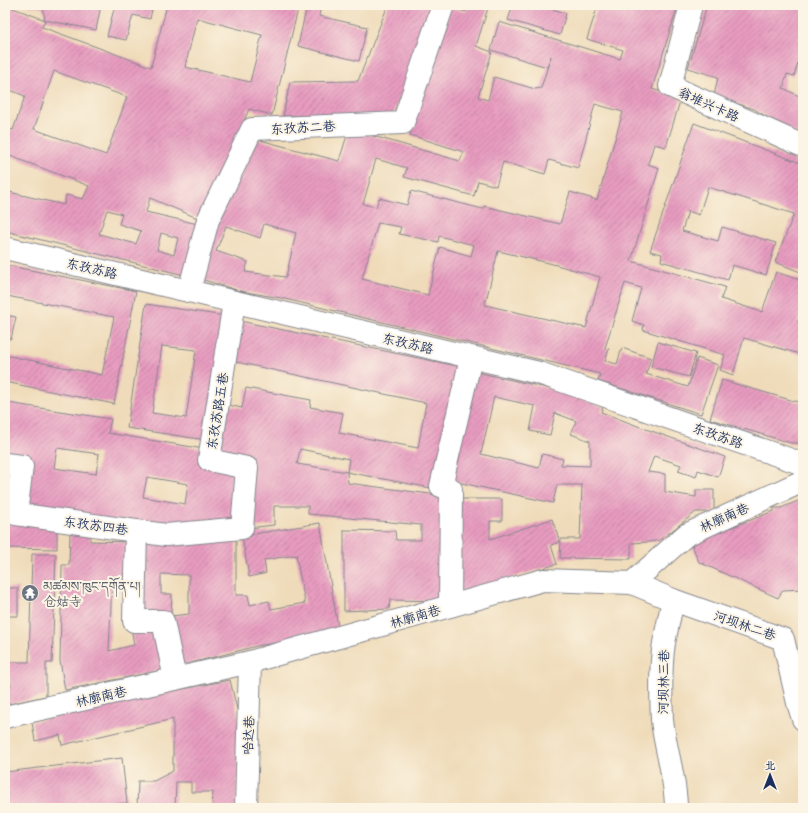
<svg xmlns="http://www.w3.org/2000/svg" width="808" height="813" viewBox="0 0 808 813" font-family="Delius,'LXGW WenKai TC','Noto Serif Tibetan',sans-serif">
	<style>
		.building { fill: url(#building-hatch); fill-rule: evenodd }
		.lines { fill: none; stroke-linecap: round; stroke-linejoin: round }
		.street-casing { stroke: #85858c; stroke-width: 24 }
		.street { stroke: #fff; stroke-width: 22 }
		.labels { text-anchor: middle; stroke-width: 4; stroke-linejoin: round; paint-order: stroke }
		.street-label { font-size: 13px; fill: #1b2f5e; stroke: #fcf5e5 }
		.worship-label { font-size: 13px; fill: #5b616d; stroke: #fcf5e5; text-anchor: start }
	</style>
	<defs>
		<pattern id="building-hatch" width="6" height="6" patternUnits="userSpaceOnUse"><rect width="6" height="6" fill="#e89cc0"/><path d="M-1 1l2-2M0 6l6-6M5 7l2-2" fill="none" stroke="#bb809f"/></pattern>
	</defs>
	<rect width="100%" height="100%" fill="#fcf5e5"/>
	<filter id="ink" filterUnits="userSpaceOnUse"><feTurbulence type="fractalNoise" baseFrequency=".025" numOctaves="2"/><feDisplacementMap in="SourceGraphic" scale="8" xChannelSelector="R" yChannelSelector="G"/><feConvolveMatrix kernelMatrix="1 2 1 2 8 2 1 2 1" color-interpolation-filters="sRGB"/></filter>
	<filter id="wash" filterUnits="userSpaceOnUse"><feTurbulence type="fractalNoise" baseFrequency=".012" numOctaves="4" result="noise"/><feDisplacementMap in="SourceGraphic" scale="16" xChannelSelector="R" yChannelSelector="G"/><feGaussianBlur stdDeviation="0.9" result="paint"/><feColorMatrix in="noise" values="0 0 0 0 0 0 0 0 0 0 0 0 0 0 0 0 0 1.4 0 .05"/><feComposite in="paint" operator="in"/></filter>
	<g filter="url(#wash)">
		<rect width="100%" height="100%" fill="#efdbb9"/>
		<g id="blocks">
			<!-- building -->
			<g class="building">
				<path d="M5 5 45 20 43 8 26 5H101L96 30 45 20 42 27 151 67 167 5H299L272 115 249 109 202 220 150 198 146 212 202 225 188 276 5 231V191L64 205 66 195 83 199 89 186 5 154 6 147H5V128L13 130 25 96 5 88ZM197 18 262 35 250 82 185 67ZM54 71 127 97 106 155 34 129ZM107 210 122 214 119 224 141 231 136 244 99 234ZM161 233 178 238 174 255 157 250Z"/>
				<polygon points="115,5 153,5 150,19 133,15 126,40 107,36"/>
				<polygon points="307,5 321,5 319,16 367,27 359,61 298,46"/>
				<polygon points="388,5 437,5 393,115 283,116 290,82 358,81"/>
				<path d="M468 5H489L476 46 492 52 478 97 488 100 494 77 535 89 541 88 551 56 547 67 491 50 499 22 620 59 623 50 587 39 598 5H678L652 89 681 98 666 147 654 144 648 164 659 168 631 261 725 287 721 299 762 312 776 272 803 281V305L798 322 803 324V355L744 338 733 375 720 370 725 355 643 330 644 325 632 321 641 288 625 283 605 348 609 349 605 361 617 364 622 348 651 358 646 374 688 387 697 358 718 365 701 414 598 381 600 374 281 298 240 291 197 278 231 178 240 179 256 139 339 161 349 129 460 161 464 152 410 135 450 7 466 12ZM595 104 623 112 597 200 570 192 560 224 484 206 483 209 411 191 407 205 379 198 376 207 363 204 376 159 407 168 404 177 474 196 478 181 496 186 503 162 545 174 549 160 578 168ZM378 223 401 227 399 234 438 242 439 236 474 245 471 256 440 247 428 295 362 279ZM264 224 296 233 286 277 245 272 248 262 216 251 226 226 260 238ZM498 251 549 263 600 277 586 328 485 305Z"/>
				<polygon points="513,5 538,5 566,13 560,35 508,20"/>
				<polygon points="707,5 803,5 803,46 794,76 787,74 783,88 803,98 803,137 778,124 754,109 714,96 718,77 688,68"/>
				<polygon points="694,123 803,164 803,273 775,262 794,214 708,187 699,215 688,211 682,231 718,241 722,227 776,243 766,275 732,265 728,280 661,261 662,254 650,251"/>
				<polygon points="5,265 136,291 114,404 5,382 5,355 102,375 114,317 7,296 5,303"/>
				<path d="M146 304 225 316 206 440 127 428ZM162 346 196 350 186 418 152 413Z"/>
				<polygon points="5,315 16,317 11,339 5,338"/>
				<polygon points="235,320 462,367 436,489 347,472 349,459 300,449 297,464 347,472 348,483 445,496 444,601 390,600 389,609 344,611 344,530 395,531 396,540 421,540 421,525 308,514 308,506 274,506 274,525 249,528 251,461 215,454 224,404 242,408 246,388 311,400 310,407 343,413 339,433 418,448 426,403 227,360"/>
				<polygon points="658,342 696,353 689,377 651,367"/>
				<path d="M472 371 560 391 603 407 601 412 643 428 725 457 718 477 698 470 696 477 678 471 681 465 654 456 648 472 665 474V492L696 497V490H714V512H696L660 540 649 542 631 543V559L560 558 561 539H580L582 485H557L553 503 448 480ZM494 397 535 406 530 431 550 435 555 413 576 421 571 434 590 441V466L561 465 563 459 542 454 539 468 481 454Z"/>
				<polygon points="722,380 794,401 803,402 803,443 791,443 710,419"/>
				<path d="M8 403 111 419 108 433 204 449 245 473 237 524 208 519 207 526 189 529 20 509 5 458V424ZM57 448 99 454 96 474 54 468ZM147 477 188 484 185 504 143 497Z"/>
				<rect x="5" y="467" width="7" height="46"/>
				<polygon points="454,499 502,499 502,521 490,521 490,539 552,519 560,542 551,545 557,564 462,593 454,570"/>
				<polygon points="803,499 803,589 783,590 778,598 699,562 691,543 774,511 774,508 781,508"/>
				<polygon points="5,523 57,523 57,549 5,548"/>
				<path d="M320 523 339 632 257 646 179 666 170 616 139 615 141 538 236 537V595H248L250 605 269 601 271 609 305 603 296 555 264 560 266 573 249 577 242 536ZM161 574 189 575V614L171 616 172 594H161Z"/>
				<polygon points="70,533 90,534 90,541 134,542 134,583 112,583 109,651 134,645 131,628 156,623 163,670 65,690 60,661 62,565 69,565"/>
				<polygon points="32,554 56,554 52,663 46,663 46,696 5,705 5,688 11,686 7,662 29,662"/>
				<rect x="5" y="588" width="13" height="28"/>
				<polygon points="800,645 803,645 803,677 802,677"/>
				<polygon points="230,680 240,722 236,808 212,808 213,792 191,792 191,782 176,782 175,808 137,808 138,781 154,781 173,771 173,719 62,745 60,735 35,741 32,722 172,691"/>
				<polygon points="122,758 127,803 84,808 5,808 5,772"/>
			</g>
		</g>
	</g>
	<g filter="url(#ink)">
		<use href="#blocks" fill-opacity="0" stroke="#85858c" stroke-width="1"/>
		<g class="lines">
			<!-- street casing -->
			<g class="street-casing">
				<g id="street">
					<polyline points="691,5 670,86 803,146"/>
					<polyline points="5,248 539,373 803,464"/>
					<polyline points="189,291 208,220 252,129 403,123 443,5"/>
					<polyline points="5,464 22,466 16,514 136,531 134,621 163,621 175,679"/>
					<polyline points="136,531 166,535 242,528 247,468 209,460 234,302"/>
					<path d="M632 583 673 600C670 614 667 628 664 643 660 667 661 695 662 720 665 749 676 778 676 808"/>
					<polyline points="673,600 783,639 798,703 803,719"/>
					<polyline points="450,606 451,489 441,486 471,358"/>
					<polyline points="5,717 250,662 543,580 632,583 686,535 803,481"/>
					<polyline points="246,808 250,662"/>
				</g>
			</g>
			<!-- street -->
			<use href="#street" class="street"/>
		</g>
	</g>
	<!-- icons -->
	<defs>
		<g id="temple-disc" transform="scale(0.9)"><circle r="9.5" fill="#6b7280" stroke="#fcf5e5"/><path d="M0-6L5-2H3V0L6.5 2.5H4V6H1.5V3h-3V6H-4V2.5H-6.5L-3 0V-2H-5Z" fill="#fff"/></g>
	</defs>
	<g fill-rule="evenodd">
		<use href="#temple-disc" x="30" y="593"/>
	</g>
	<g class="labels">
		<!-- street labels -->
		<g class="street-label">
			<text transform="translate(709 104) rotate(24)" y="5">翁堆兴卡路</text>
			<text transform="translate(303 127) rotate(-3)" y="5">东孜苏二巷</text>
			<text transform="translate(92 268) rotate(13)" y="5">东孜苏路</text>
			<text transform="translate(408 343) rotate(13)" y="5">东孜苏路</text>
			<text transform="translate(217 411) rotate(-81)" y="5">东孜苏路五巷</text>
			<text transform="translate(718 435) rotate(19)" y="5">东孜苏路</text>
			<text transform="translate(724 517) rotate(-24)" y="5">林廓南巷</text>
			<text transform="translate(96 525) rotate(8)" y="5">东孜苏四巷</text>
			<text transform="translate(415 616) rotate(-16)" y="5">林廓南巷</text>
			<text transform="translate(745 625) rotate(19)" y="5">河坝林二巷</text>
			<text transform="translate(663 682) rotate(-89)" y="5">河坝林三巷</text>
			<text transform="translate(101 696) rotate(-13)" y="5">林廓南巷</text>
			<text transform="translate(248 735) rotate(-88)" y="5">哈达巷</text>
		</g>
		<!-- worship labels -->
		<g class="worship-label">
			<text x="43" y="591">མཚམས་ཁུང་དགོན་པ།<tspan x="43" dy="15">仓姑寺</tspan></text>
		</g>
	</g>
	<!-- margin -->
	<rect width="808" height="813" fill="none" stroke="#fcf5e5" stroke-width="20"/>
	<!-- north arrow -->
	<g transform="translate(770 775)" stroke="#fcf5e5" stroke-width="3" paint-order="stroke">
	<path d="M0-3L7 15L0 10L-7 15Z" fill="#1b2f5e"/>
	<text y="-6" font-size="11" font-weight="bold" text-anchor="middle" fill="#1b2f5e">北</text>
	</g>
</svg>
